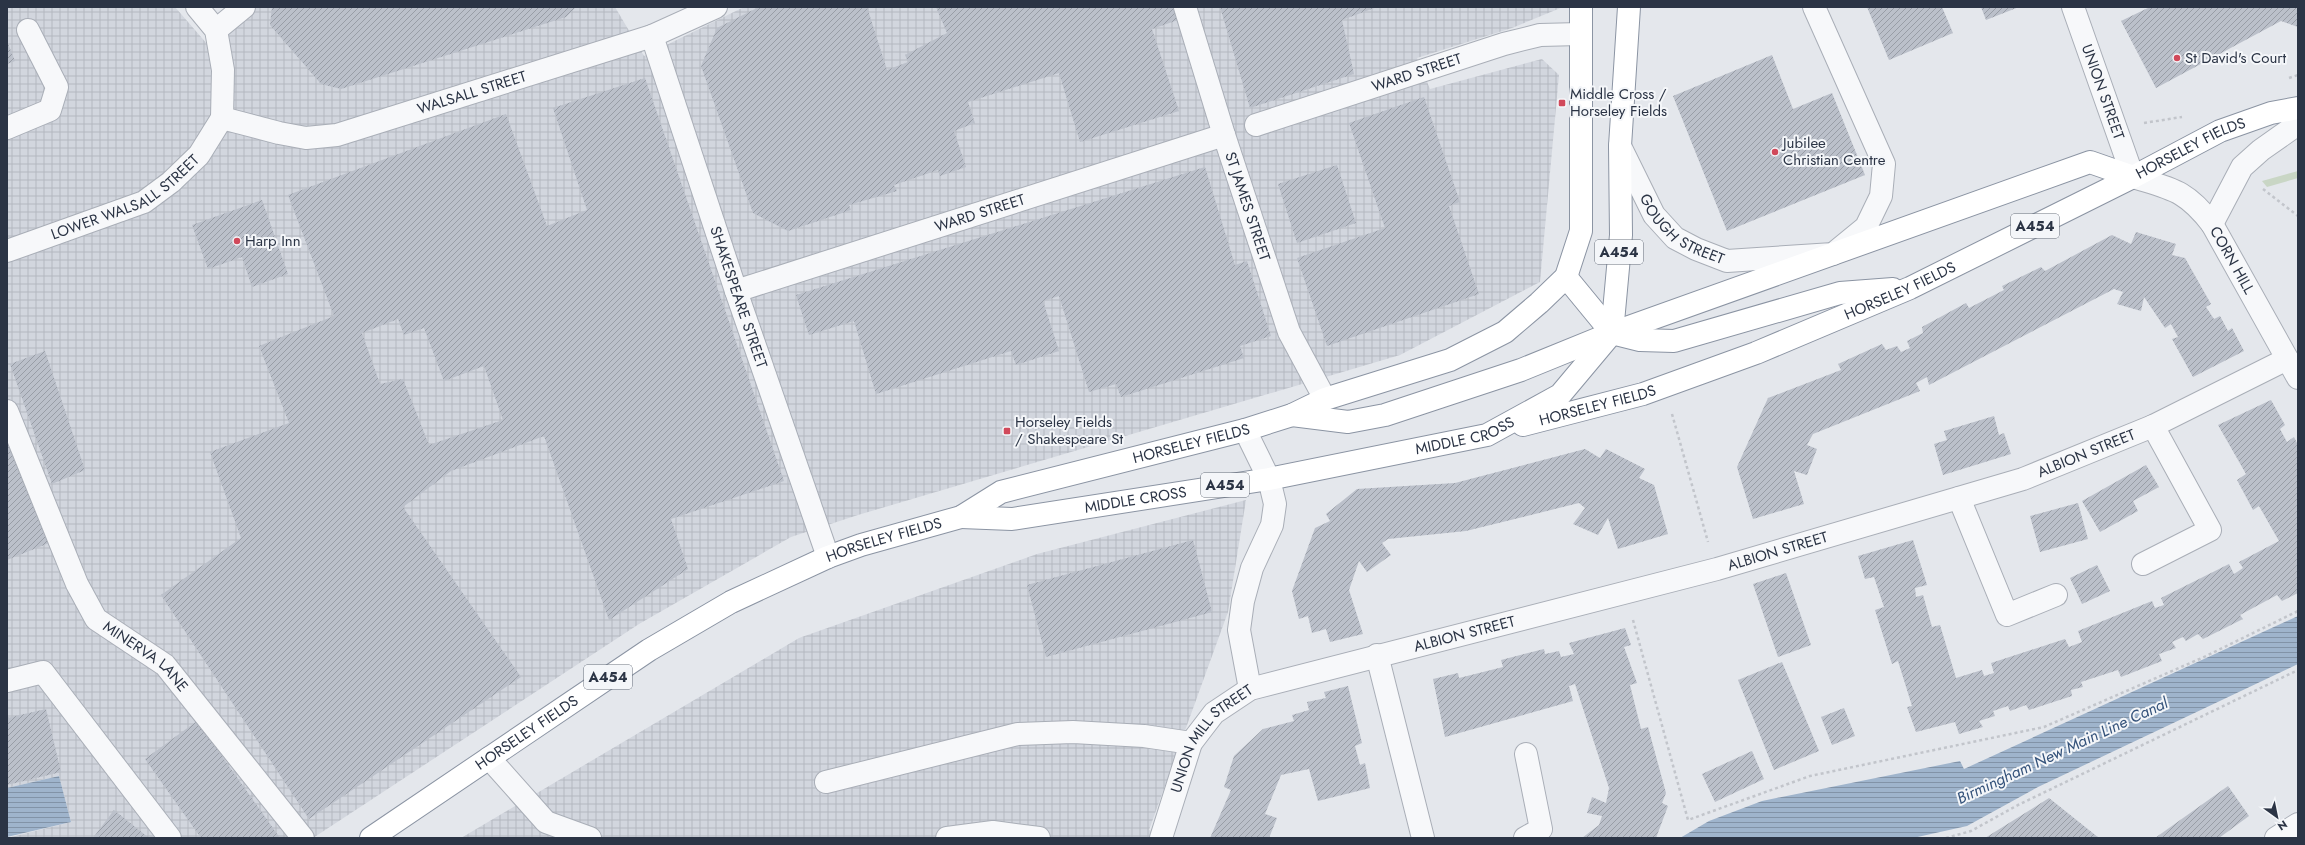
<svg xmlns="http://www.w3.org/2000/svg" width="2305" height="845" viewBox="0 0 2305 845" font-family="Jost,sans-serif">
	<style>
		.industrial { fill: url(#industrial-grid) }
		.green { fill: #c9d6c5 }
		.water { fill: url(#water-rules) }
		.building { fill: url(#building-hatch); fill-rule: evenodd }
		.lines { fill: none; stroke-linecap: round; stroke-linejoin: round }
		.minor-casing { stroke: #a9aeb7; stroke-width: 24 }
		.highway-casing { stroke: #8b94a3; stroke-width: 24 }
		.path { stroke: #c2c5cb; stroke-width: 2.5; stroke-dasharray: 3 3; stroke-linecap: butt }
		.minor { stroke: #f7f8fa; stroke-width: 22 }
		.highway { stroke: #fff; stroke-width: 22 }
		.poi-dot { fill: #d1495b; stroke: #f4f6f9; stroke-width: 1.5 }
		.labels { text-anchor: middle; stroke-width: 4; stroke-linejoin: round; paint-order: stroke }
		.shield { fill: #f4f6f9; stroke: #676e7b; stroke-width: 1 }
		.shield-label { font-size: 14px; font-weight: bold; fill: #2b3445 }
		.poi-label { font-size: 15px; fill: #2b3445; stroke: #f4f6f9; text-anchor: start }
		.street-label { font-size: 15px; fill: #2b3445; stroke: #f4f6f9 }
		.water-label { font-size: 16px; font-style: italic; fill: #34527a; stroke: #f4f6f9 }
	</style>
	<defs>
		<pattern id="industrial-grid" width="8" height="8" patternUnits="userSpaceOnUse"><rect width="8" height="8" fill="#d2d6de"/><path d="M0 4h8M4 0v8" fill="none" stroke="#b4b8c0"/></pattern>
		<pattern id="water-rules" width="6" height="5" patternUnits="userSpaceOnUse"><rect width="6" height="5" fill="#9fb4cc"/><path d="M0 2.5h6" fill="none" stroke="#8293a7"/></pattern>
		<pattern id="building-hatch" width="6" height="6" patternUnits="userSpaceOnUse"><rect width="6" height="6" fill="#bbc0ca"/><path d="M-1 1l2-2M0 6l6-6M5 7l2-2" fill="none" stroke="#989da6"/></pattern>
	</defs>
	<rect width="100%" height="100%" fill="#e4e7ec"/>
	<!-- industrial -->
	<g class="industrial">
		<polygon points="7,7 175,7 208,45 256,7 615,7 644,56 744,7 1563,7 1512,28 1417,58 1430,89 1542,59 1559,75 1540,282 1400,355 858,515 791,537 639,624 313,838 7,838 71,822 59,776 7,788"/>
		<polygon points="1246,500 1228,612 1149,830 1169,838 461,838 799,638 1037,554"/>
	</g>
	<!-- green -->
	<polygon class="green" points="2298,171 2298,178 2267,187 2262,181"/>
	<!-- water -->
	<g class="water">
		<polygon points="2298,616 2298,664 2038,787 1967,826 1913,838 1680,838 1709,821 1762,801 1960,761 1964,769"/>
		<polygon points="59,776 71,822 7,837 7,788"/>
	</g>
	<!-- building -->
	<g class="building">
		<polygon points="272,7 576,7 566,17 341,89 321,84 270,25"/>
		<polygon points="759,7 867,7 887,70 908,62 905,55 947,33 936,7 1174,7 1178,20 1152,29 1179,111 1080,142 1059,73 968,102 975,123 954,131 966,167 940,176 938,170 894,185 897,191 849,205 851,210 788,231 753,213 701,66 717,28"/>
		<polygon points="1220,7 1377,7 1342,20 1354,74 1250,108"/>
		<polygon points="1867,7 1942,7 1953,33 1889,60"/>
		<polygon points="1981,7 2019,7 1986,20"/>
		<polygon points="2150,7 2298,7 2298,27 2281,21 2156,88 2121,21"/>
		<polygon points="7,41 15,61 7,64"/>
		<polygon points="1772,55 1793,109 1832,93 1865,175 1727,231 1673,96"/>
		<path d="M645 78 784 481 671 519 688 569 609 620 544 436 451 471 403 507 521 677 309 819 161 595 241 538 210 452 289 423 259 346 334 316 288 195 506 114 547 226 587 210 553 108ZM398 319 404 335 424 328 444 381 484 366 503 420 429 445 403 379 380 384 362 333Z"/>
		<polygon points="1424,97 1460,202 1449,206 1479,294 1327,346 1297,258 1385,228 1349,123"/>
		<polygon points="1337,165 1356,223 1297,243 1278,184"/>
		<polygon points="1205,167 1235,265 1247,261 1271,336 1240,346 1244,358 1121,397 1116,384 1089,392 1059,296 1043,301 1059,351 1016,365 1011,351 876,394 854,321 809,335 796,295"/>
		<polygon points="262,200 288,274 252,287 242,257 208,269 192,225"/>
		<polygon points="2136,232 2176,244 2172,255 2185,258 2211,304 2206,307 2214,319 2220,316 2228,331 2232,328 2244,351 2193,377 2172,339 2178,337 2171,324 2165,328 2144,297 2141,311 2117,304 2123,292 2114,289 1929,385 1927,377 1916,383 1920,391 1813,434 1807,445 1817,449 1807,475 1794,471 1804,504 1753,519 1737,467 1768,398 1841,370 1838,364 1882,344 1886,350 1897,346 1901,352 1910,348 1907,341 1923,333 1922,327 1966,303 1969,308 2004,290 2002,286 2041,267 2045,271 2112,235 2131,244"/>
		<polygon points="45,351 85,470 52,484 10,364"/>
		<polygon points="2271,400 2285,425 2280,429 2287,442 2294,437 2298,445 2298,593 2282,601 2277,595 2240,615 2243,619 2203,639 2198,634 2186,641 2183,637 2172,642 2176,648 2159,654 2162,661 2121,677 2118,670 2081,682 2083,687 2071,690 2072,696 2029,710 2026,705 2010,711 2008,706 1993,711 1995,716 1979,721 1983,727 1959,734 1955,722 1916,732 1907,707 1912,706 1898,661 1892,664 1875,610 1884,607 1874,577 1865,579 1858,556 1913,540 1927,585 1915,588 1916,597 1923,595 1932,627 1940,625 1956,678 1982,670 1984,676 1994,673 1991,663 2065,639 2069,647 2082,642 2078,631 2152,601 2155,608 2164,605 2161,598 2229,564 2234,574 2243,568 2239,562 2279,541 2259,506 2253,510 2237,480 2246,474 2218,425"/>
		<polygon points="1994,416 1999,435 2004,433 2011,454 1943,475 1934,444 1947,440 1944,431"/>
		<polygon points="7,443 49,543 7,560"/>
		<polygon points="1585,449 1600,458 1606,449 1645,469 1639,478 1654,485 1668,534 1618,549 1608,518 1598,535 1573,524 1585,508 1579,503 1466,531 1388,539 1382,543 1391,555 1367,572 1359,561 1349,590 1363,634 1330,642 1326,629 1312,633 1308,616 1299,619 1292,591 1315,528 1330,521 1326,514 1357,489 1455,483"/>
		<polygon points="2146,465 2159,487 2133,501 2138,511 2100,532 2082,501"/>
		<polygon points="2078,503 2088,539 2040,552 2030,516"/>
		<polygon points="1193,540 1212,612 1046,657 1027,585"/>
		<polygon points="2097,565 2110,591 2082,604 2070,578"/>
		<polygon points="1786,573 1811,645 1778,657 1753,584"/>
		<polygon points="1625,628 1631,645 1624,647 1637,683 1630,685 1641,729 1648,727 1666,793 1662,803 1668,806 1656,838 1582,838 1599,825 1602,816 1587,813 1592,797 1606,803 1609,788 1575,684 1569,686 1573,701 1445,737 1433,679 1458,673 1459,678 1503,667 1501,660 1544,649 1545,654 1559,651 1561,657 1574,654 1569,643"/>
		<polygon points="1782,662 1819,751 1774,770 1738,680"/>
		<polygon points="1348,686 1362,743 1355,746 1360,765 1365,763 1370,788 1318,801 1309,769 1281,775 1265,814 1277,818 1269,838 1210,838 1231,790 1224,787 1234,756 1263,729 1294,721 1292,715 1309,710 1307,702 1326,698 1324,692"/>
		<polygon points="1844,708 1855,736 1832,745 1821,717"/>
		<polygon points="46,709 61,772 7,785 7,718"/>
		<polygon points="197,721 280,838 201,838 145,759"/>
		<polygon points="1752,751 1764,779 1715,802 1702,774"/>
		<polygon points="2228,786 2249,816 2219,838 2155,838"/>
		<polygon points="2049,798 2099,838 1985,838"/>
		<polygon points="114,810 149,838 93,838"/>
	</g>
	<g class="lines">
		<!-- minor casing -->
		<g class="minor-casing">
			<g id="minor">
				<polyline points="197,7 216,30 223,70 222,118"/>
				<path id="s1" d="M1185 7 1224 135 1289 332 1325 399"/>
				<path id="s2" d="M2073 7 2133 177C2172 189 2186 190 2212 224L2298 378"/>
				<polyline points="216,30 244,7"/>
				<path id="s3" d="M652 36 736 291 828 557"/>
				<path id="s4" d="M222 118 279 133 306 138 337 135 652 36 716 7"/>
				<path id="s5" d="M1256 125 1504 44 1540 35 1580 34"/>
				<polyline points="7,128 50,110 57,87 28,30"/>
				<path id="s6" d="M1620 146 1654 215 1675 238 1696 249 1727 261 1833 254 1866 227 1881 196 1884 164 1814 7"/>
				<polyline points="2212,224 2242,167 2261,150 2298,124"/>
				<path id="s7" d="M7 251 144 202 171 182 199 155 222 118"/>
				<path id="s8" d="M736 291 1224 135"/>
				<path id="s9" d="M7 411 77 584 96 619 165 665 303 838"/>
				<polyline points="1245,430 1269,479 1275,504 1272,525 1252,568 1243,601 1239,630 1250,689"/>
				<polyline points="1959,498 2007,615 2056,595"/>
				<polyline points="2143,564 2210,530 2153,426"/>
				<polyline points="1377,655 1423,838"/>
				<polyline points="7,681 43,672 170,838"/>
				<polyline points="489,758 546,822 590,838"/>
				<polyline points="826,782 1018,734 1073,732 1144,736 1191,743"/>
				<polyline points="947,838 993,832 1039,838"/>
				<path id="s10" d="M1161 838 1191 743 1214 713 1250 689 1717 569 2023 479 2153 426 2287 359"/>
				<polyline points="1525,838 1541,829 1526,754"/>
				<polyline points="2276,838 2298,824"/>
			</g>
		</g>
		<!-- highway casing -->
		<g class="highway-casing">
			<g id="highway">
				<polyline points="1566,277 1612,333 1640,340 1674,341 1840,293 1893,289"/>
				<polyline points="1292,415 1348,422 1385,415 1521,370 1612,333 2090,162 2133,177"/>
				<path id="s11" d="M1523 425 1643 394 1756 353 1910 288 2133 177 2220 131 2271 113 2298 108"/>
				<path id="s12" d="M961 517 1012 519 1269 479 1487 435 1560 395 1612 333 1621 235 1620 146 1629 7"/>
				<path id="s13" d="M371 838 649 650 731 602 828 557 861 545 961 517 1001 492 1245 430 1292 415 1325 399 1450 360 1505 332 1539 303 1566 277 1581 231V7"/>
			</g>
		</g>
		<!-- path -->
		<g class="path">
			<polyline points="2289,78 2298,75"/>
			<polyline points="2144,123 2182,117"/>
			<polyline points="2263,189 2298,216"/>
			<polyline points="1672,414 1708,542"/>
			<polyline points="1633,620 1688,820 1810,776 2044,727 2204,657 2298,611"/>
			<polyline points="1946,838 1971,831 2018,805 2298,670"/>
		</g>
		<!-- minor -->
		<use href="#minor" class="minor"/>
		<!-- highway -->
		<use href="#highway" class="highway"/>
	</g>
	<!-- markers -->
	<g class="poi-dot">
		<circle cx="2177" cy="58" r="4"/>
		<rect x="1558" y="99" width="8" height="8" rx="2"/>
		<circle cx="1775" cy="152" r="4"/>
		<circle cx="237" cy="241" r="4"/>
		<rect x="1003" y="427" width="8" height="8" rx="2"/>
	</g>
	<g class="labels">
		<!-- shield labels -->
		<g class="shield">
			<rect x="2011" y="214" width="48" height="24" rx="3"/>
			<rect x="1595" y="240" width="48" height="24" rx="3"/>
			<rect x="1201" y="473" width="48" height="24" rx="3"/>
			<rect x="584" y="665" width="48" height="24" rx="3"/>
		</g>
		<g class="shield-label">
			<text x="2035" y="231">A454</text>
			<text x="1619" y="257">A454</text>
			<text x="1225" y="490">A454</text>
			<text x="608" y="682">A454</text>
		</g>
		<!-- poi labels -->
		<g class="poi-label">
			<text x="2185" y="63">St David's Court</text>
			<text x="1570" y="99">Middle Cross /<tspan x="1570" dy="17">Horseley Fields</tspan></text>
			<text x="1783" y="148">Jubilee<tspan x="1783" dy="17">Christian Centre</tspan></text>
			<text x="245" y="246">Harp Inn</text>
			<text x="1015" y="427">Horseley Fields<tspan x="1015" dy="17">/ Shakespeare St</tspan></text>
		</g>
		<!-- street labels -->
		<g class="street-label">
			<text dy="5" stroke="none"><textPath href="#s5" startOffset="169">WARD STREET</textPath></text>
			<text dy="5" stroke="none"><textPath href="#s2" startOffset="90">UNION STREET</textPath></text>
			<text dy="5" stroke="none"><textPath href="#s4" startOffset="259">WALSALL STREET</textPath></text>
			<text dy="5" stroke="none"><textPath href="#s11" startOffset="725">HORSELEY FIELDS</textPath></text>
			<text dy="5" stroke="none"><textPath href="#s7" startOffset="131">LOWER WALSALL STREET</textPath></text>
			<text dy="5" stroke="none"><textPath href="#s1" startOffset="209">ST JAMES STREET</textPath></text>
			<text dy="5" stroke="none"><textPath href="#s8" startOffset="256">WARD STREET</textPath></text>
			<text dy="5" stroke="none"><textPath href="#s6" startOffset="108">GOUGH STREET</textPath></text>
			<text dy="5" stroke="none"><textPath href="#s2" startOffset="316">CORN HILL</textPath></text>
			<text dy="5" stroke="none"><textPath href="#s11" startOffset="401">HORSELEY FIELDS</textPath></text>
			<text dy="5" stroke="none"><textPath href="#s3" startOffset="275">SHAKESPEARE STREET</textPath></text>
			<text dy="5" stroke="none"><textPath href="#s11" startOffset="77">HORSELEY FIELDS</textPath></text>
			<text dy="5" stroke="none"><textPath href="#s12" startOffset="512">MIDDLE CROSS</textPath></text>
			<text dy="5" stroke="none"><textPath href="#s13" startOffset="920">HORSELEY FIELDS</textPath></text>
			<text dy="5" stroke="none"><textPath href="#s10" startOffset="1050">ALBION STREET</textPath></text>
			<text dy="5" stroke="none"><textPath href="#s12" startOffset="176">MIDDLE CROSS</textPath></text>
			<text dy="5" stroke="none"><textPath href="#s13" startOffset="596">HORSELEY FIELDS</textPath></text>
			<text dy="5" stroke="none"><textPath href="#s10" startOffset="726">ALBION STREET</textPath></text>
			<text dy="5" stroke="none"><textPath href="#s10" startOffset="402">ALBION STREET</textPath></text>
			<text dy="5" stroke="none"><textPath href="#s9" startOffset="289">MINERVA LANE</textPath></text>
			<text dy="5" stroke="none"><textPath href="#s13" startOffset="188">HORSELEY FIELDS</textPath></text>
			<text dy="5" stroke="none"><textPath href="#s10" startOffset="115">UNION MILL STREET</textPath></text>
		</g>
		<!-- water labels -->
		<g class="water-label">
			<text transform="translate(2062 750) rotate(-25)" y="6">Birmingham New Main Line Canal</text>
		</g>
	</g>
	<!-- border -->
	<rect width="2305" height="845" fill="none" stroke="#2b3445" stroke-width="16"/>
	<!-- north arrow -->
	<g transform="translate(2277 817) rotate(147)" stroke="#f4f6f9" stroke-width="3" paint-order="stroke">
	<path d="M0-3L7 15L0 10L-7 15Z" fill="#2b3445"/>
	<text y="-6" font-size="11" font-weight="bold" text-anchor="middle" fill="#2b3445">N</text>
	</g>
</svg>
